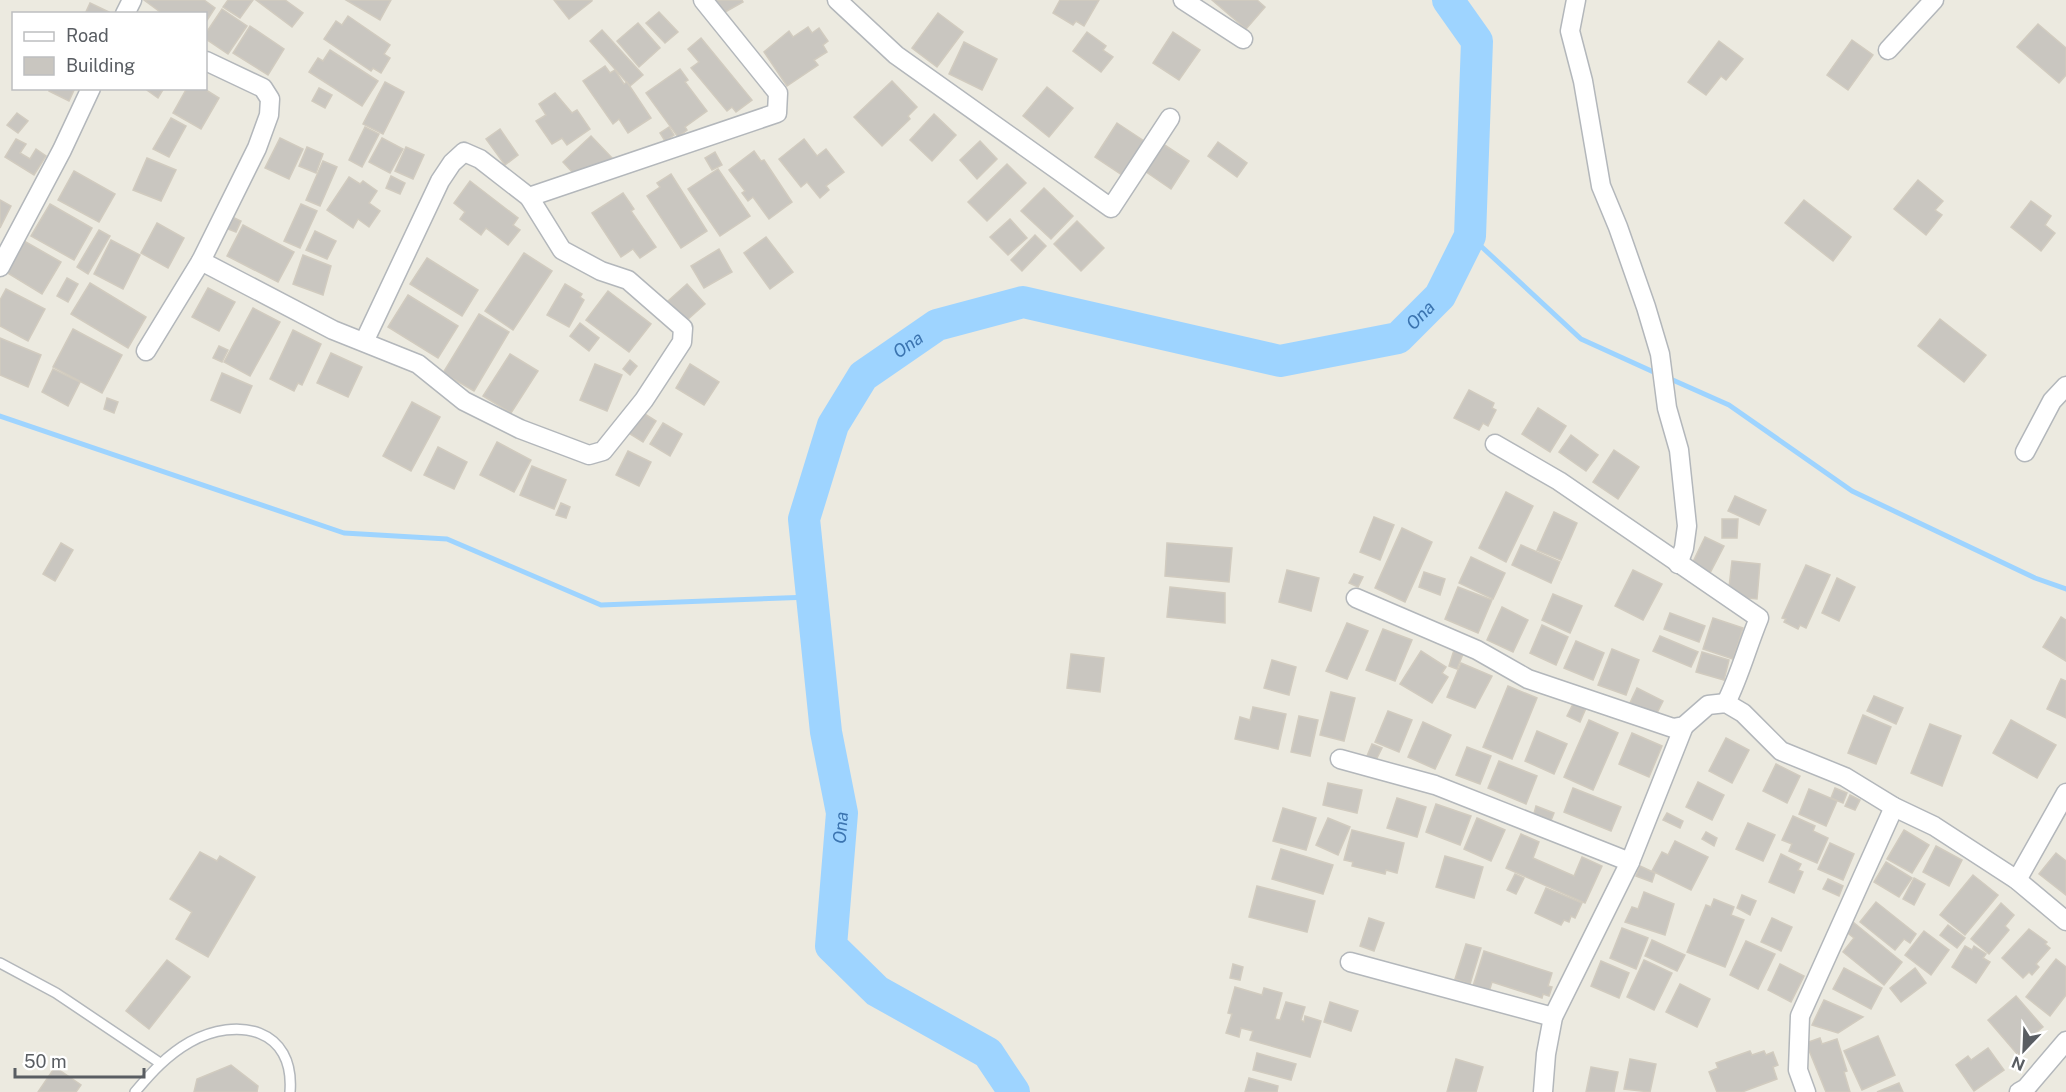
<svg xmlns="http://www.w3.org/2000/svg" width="2066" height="1092" viewBox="0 0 2066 1092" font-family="'Public Sans',sans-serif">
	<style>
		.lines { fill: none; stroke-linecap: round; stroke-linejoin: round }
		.stream { stroke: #9ed4ff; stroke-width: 5 }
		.river { stroke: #9ed4ff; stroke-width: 32 }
		.building { fill: #c9c6c0; stroke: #d1cbbf; stroke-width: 1.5 }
		.service-casing { stroke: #b3b7bb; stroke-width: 12 }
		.minor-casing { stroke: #b3b7bb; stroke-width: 21 }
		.service { stroke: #fff; stroke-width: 9 }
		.minor { stroke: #fff; stroke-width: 18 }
		.labels { text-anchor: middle; stroke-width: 4.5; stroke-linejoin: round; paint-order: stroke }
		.water-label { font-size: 18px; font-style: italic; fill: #3b74b0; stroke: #fff }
	</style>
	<rect width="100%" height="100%" fill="#eceae0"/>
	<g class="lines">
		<!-- stream -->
		<g class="stream">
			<polyline points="1470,236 1581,339 1658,374"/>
			<polyline points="1666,377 1729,405 1852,491 2035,578 2066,589"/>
			<polyline points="0,416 344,533 447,539 601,605 811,597"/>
		</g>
		<!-- river -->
		<path class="river" id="s1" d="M1014 1092 988 1053 877 991 831 946 842 813 826 732 804 519 833 425 863 376 937 325 1023 302 1280 361 1398 338 1440 296 1470 236 1477 41 1448 0"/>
	</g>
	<!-- building -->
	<g class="building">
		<polygon points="144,0 204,0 215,8 206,22 206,14 163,14"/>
		<polygon points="228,0 253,0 240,18 223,7"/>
		<polygon points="256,0 285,0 303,13 292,27"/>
		<polygon points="346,0 391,0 380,20"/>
		<polygon points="554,0 592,0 592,1 569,19"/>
		<polygon points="711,0 742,0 743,2 720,15"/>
		<polygon points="1060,0 1099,0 1084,26 1076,21 1073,25 1053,13"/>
		<polygon points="1212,0 1257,0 1265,7 1246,29"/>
		<polygon points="90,3 109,12 109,14 85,14"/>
		<polygon points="222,9 247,26 228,54 206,39 206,33"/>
		<polygon points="659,12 678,32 665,43 646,23"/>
		<polygon points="938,13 963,32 937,67 912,48"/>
		<polygon points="348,16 390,45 384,54 390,58 381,73 373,68 371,71 324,39 336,21 342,25"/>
		<polygon points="638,23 660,48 639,67 617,41"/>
		<polygon points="2038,24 2066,48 2066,75 2059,83 2017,47"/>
		<polygon points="250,26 284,49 268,75 233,53"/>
		<polygon points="808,27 812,33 819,28 828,41 823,45 827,52 814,60 818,65 787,86 764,52 789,31 793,37"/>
		<polygon points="602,30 643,75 630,86 590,41"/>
		<polygon points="1087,32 1106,46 1103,50 1113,57 1101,72 1073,51"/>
		<polygon points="1173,32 1200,50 1179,80 1153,63"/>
		<polygon points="701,38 752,100 736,112 732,107 727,111 691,68 699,62 688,49"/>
		<polygon points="1852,40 1873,55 1848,90 1827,75"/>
		<polygon points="1719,41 1743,59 1726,80 1721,76 1706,95 1688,82"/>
		<polygon points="964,42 997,59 982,90 949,74"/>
		<polygon points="330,50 378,81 362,106 309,72 318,58 323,61"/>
		<polygon points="605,66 610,73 615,70 624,84 627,82 651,118 628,133 619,119 613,124 583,81"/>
		<polygon points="680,69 688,80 685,82 707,111 685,127 687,130 678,137 646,93"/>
		<polygon points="892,81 917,107 908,116 910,119 882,146 854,117"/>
		<polygon points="385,82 404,92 383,134 363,124"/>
		<polygon points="1047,87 1073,108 1049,137 1023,116"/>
		<polygon points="50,88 75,88 69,101 49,91"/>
		<polygon points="144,88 164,88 158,98"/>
		<polygon points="187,88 203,88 219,98 201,129 173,113"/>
		<polygon points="319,88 332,95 325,108 312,101"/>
		<polygon points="555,93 572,113 577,110 590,129 567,145 562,138 552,144 536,121 546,115 539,104"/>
		<polygon points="17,113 28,121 18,133 7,125"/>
		<polygon points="934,114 956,135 932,161 910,140"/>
		<polygon points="171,118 186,126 169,157 153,149"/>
		<polygon points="1117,123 1147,143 1125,177 1095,157"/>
		<polygon points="365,127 379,134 362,167 349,160"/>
		<polygon points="669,127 674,135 665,141 660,133"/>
		<polygon points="500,129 518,155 505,165 486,139"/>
		<polygon points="591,136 612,158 595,173 582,175 578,170 574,174 563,162"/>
		<polygon points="280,138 303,149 289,179 265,168"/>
		<polygon points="382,138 403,149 390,173 369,162"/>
		<polygon points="16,139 26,144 20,153 30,159 36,149 46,156 34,175 5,157"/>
		<polygon points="804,139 817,156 826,149 844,172 826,186 829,190 820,198 807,182 801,187 779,159"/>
		<polygon points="980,141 997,159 977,179 960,160"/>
		<polygon points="1160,142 1189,161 1171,189 1142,169"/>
		<polygon points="1218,142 1247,163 1237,177 1208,156"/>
		<polygon points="307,147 323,154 316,173 299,166"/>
		<polygon points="406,147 424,155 413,179 395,171"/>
		<polygon points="754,151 761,161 764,160 792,202 769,219 753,197 748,201 742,193 745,191 729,170"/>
		<polygon points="715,152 722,165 712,170 705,158"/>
		<polygon points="147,158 176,170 161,201 133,190"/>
		<polygon points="323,161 337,167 320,206 306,200"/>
		<polygon points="1007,164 1026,183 987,221 968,202"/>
		<polygon points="718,169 750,216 720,236 688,189"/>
		<polygon points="74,171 115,194 99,222 58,200"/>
		<polygon points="671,174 707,231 681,248 647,196 660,187 657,183"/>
		<polygon points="391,176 405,183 400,194 386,188"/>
		<polygon points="349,177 360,184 363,181 377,191 369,203 380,211 369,227 358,219 353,228 327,210"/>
		<polygon points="1918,180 1943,201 1935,210 1942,215 1926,235 1894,209"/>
		<polygon points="470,181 518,218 513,225 520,230 508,245 486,228 481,235 460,219 465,212 454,203"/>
		<polygon points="1044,188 1073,216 1051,239 1021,211"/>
		<polygon points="623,193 634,209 631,211 656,247 640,258 633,249 621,257 592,213"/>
		<polygon points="0,200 11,206 0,228"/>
		<polygon points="1804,200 1851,237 1833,261 1785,223"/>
		<polygon points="2031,201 2051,216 2045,225 2055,233 2041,251 2011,227"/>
		<polygon points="50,204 92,228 74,260 31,236"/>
		<polygon points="301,204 317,211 300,248 284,241"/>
		<polygon points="228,215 241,221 236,232 223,227"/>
		<polygon points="1010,219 1027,238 1008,255 990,237"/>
		<polygon points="1077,221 1104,248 1081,271 1054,244"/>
		<polygon points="157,223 184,238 168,268 141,253"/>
		<polygon points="243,225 294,252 278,282 227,256"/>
		<polygon points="99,230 110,236 88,274 77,267"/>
		<polygon points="315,231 336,241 327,259 306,250"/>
		<polygon points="1035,235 1046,246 1022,271 1011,260"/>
		<polygon points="766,237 793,272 770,289 744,253"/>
		<polygon points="111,240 140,255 123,289 94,274"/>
		<polygon points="24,241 61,262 42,294 6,272"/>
		<polygon points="719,249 732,272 704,288 691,266"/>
		<polygon points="524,253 552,271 513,330 485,311"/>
		<polygon points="303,255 331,266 323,295 293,284"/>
		<polygon points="427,258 478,290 462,316 410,284"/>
		<polygon points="67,278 78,284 68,302 57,296"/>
		<polygon points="90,283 146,317 128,348 71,314"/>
		<polygon points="565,284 582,294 580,297 584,300 569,327 547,315"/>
		<polygon points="687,284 705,304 686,321 668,301"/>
		<polygon points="208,288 235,302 219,331 192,317"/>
		<polygon points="6,289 45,309 28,341 0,326 0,300"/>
		<polygon points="608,291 651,324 629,352 586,320"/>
		<polygon points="408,295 458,326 438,358 388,327"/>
		<polygon points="253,308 280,322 250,376 224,362"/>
		<polygon points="479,314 509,332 474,391 443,373"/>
		<polygon points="1940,319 1986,355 1964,382 1918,346"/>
		<polygon points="580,323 599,338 589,351 570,336"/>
		<polygon points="73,329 122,355 102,393 53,367"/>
		<polygon points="293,330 321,344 302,385 298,383 294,391 270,379"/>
		<polygon points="0,338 41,355 28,387 0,375"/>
		<polygon points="219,346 228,350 222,362 213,358"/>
		<polygon points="331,353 362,367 348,397 317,383"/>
		<polygon points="510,354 538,371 511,413 483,396"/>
		<polygon points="630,360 637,366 630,375 623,369"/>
		<polygon points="595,364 622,375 607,411 580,400"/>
		<polygon points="690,364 719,382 704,405 676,388"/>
		<polygon points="53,369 80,382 68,406 42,392"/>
		<polygon points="222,373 252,386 240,413 211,400"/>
		<polygon points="1469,390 1494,403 1492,408 1496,410 1488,426 1483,423 1479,430 1454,418"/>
		<polygon points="107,398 118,402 114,413 104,409"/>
		<polygon points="412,402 440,417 411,471 383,456"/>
		<polygon points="1538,408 1566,426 1550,452 1522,434"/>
		<polygon points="640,411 656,421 643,442 627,432"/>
		<polygon points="663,423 682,434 670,456 650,444"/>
		<polygon points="1571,435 1598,455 1586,471 1559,452"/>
		<polygon points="497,442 531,460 514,492 480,475"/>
		<polygon points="438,447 467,462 454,489 424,475"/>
		<polygon points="1614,450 1639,467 1618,499 1593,482"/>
		<polygon points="628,451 651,462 639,486 616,475"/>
		<polygon points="532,466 566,480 554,509 520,495"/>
		<polygon points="1506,492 1533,506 1506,562 1479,548"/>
		<polygon points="1735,496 1766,510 1759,525 1728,511"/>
		<polygon points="561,503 570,507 566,518 556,515"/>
		<polygon points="1554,512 1577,523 1561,560 1537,550"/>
		<polygon points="1374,517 1394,525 1380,560 1360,552"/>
		<polygon points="1722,519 1738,519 1737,538 1722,538"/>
		<polygon points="1402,528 1432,542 1405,602 1375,588"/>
		<polygon points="1705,537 1724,546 1710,573 1692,564"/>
		<polygon points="61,543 73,550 55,581 43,574"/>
		<polygon points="1167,543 1232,548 1229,582 1165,576"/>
		<polygon points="1521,545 1560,562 1551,583 1512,565"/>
		<polygon points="1471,557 1505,573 1493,599 1459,583"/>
		<polygon points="1732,561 1760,564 1757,599 1728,596"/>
		<polygon points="1806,565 1830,575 1806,628 1800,625 1798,629 1784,622 1786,619 1782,618"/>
		<polygon points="1287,570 1319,578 1311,611 1279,602"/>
		<polygon points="1633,570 1662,584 1643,620 1615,606"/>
		<polygon points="1424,572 1445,579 1440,595 1419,587"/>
		<polygon points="1354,574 1363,577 1358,587 1349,583"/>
		<polygon points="1837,578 1855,587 1839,621 1822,613"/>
		<polygon points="1170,587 1225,593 1225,623 1167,617"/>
		<polygon points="1458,587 1492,600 1478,633 1445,619"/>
		<polygon points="1553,594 1582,606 1570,633 1542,620"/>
		<polygon points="1502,607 1528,620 1513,652 1487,640"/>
		<polygon points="1670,613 1705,626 1699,642 1664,629"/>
		<polygon points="2061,617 2066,620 2066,661 2043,647"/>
		<polygon points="1713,618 1743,628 1733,659 1703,649"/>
		<polygon points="1347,623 1368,631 1347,679 1326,671"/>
		<polygon points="1542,625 1568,637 1556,665 1530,653"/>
		<polygon points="1383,629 1412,640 1395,681 1366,670"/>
		<polygon points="1660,636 1698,652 1691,667 1653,651"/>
		<polygon points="1576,641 1604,653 1593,680 1564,668"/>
		<polygon points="1612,649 1639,660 1626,695 1598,685"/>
		<polygon points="1454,650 1463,654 1457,669 1449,666"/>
		<polygon points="1421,651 1446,667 1442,673 1448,677 1432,703 1400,684"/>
		<polygon points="1702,652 1729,660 1724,680 1696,672"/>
		<polygon points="1071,654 1104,658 1100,692 1067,688"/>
		<polygon points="1272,660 1296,667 1289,695 1264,688"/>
		<polygon points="1461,663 1492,676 1475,708 1447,697"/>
		<polygon points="2061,679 2066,681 2066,718 2047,709"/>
		<polygon points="1508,686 1537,698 1512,759 1483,747"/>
		<polygon points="1637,688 1663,701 1656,715 1630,703"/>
		<polygon points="1331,692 1355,698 1344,741 1320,735"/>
		<polygon points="1874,696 1903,708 1896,724 1867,711"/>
		<polygon points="1574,702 1586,708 1580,722 1567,716"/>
		<polygon points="1253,707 1286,714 1278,749 1235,739 1240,717 1250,720"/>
		<polygon points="1388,711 1412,720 1399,752 1375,742"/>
		<polygon points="1863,715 1891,727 1876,764 1848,753"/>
		<polygon points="1299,716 1318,720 1310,756 1291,752"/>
		<polygon points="1589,720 1618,733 1593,790 1564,777"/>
		<polygon points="2011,720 2056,745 2037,778 1993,753"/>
		<polygon points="1423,722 1451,735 1435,769 1408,757"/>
		<polygon points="1930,724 1961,736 1942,786 1911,773"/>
		<polygon points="1537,731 1567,744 1554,774 1525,761"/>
		<polygon points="1632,733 1662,746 1649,777 1619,764"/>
		<polygon points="1726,738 1749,750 1732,783 1709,771"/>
		<polygon points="1372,744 1382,748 1376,760 1367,756"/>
		<polygon points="1467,747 1491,756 1480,784 1456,775"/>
		<polygon points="1499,761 1537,776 1526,804 1488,788"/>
		<polygon points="1776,764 1800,776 1787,803 1763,791"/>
		<polygon points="1698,782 1724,795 1712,820 1686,807"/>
		<polygon points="1328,783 1362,790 1357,813 1323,805"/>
		<polygon points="1573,788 1621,807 1611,831 1564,812"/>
		<polygon points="1835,788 1847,793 1843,803 1831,798"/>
		<polygon points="1809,789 1837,801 1826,826 1799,814"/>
		<polygon points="1850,795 1860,800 1855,810 1845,806"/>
		<polygon points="1397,798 1426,807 1417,837 1387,828"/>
		<polygon points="1436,804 1471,816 1460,845 1426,832"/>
		<polygon points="1536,806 1554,813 1550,823 1533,817"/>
		<polygon points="1283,808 1316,818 1306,850 1273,841"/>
		<polygon points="1667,813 1683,821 1680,828 1663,820"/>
		<polygon points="1793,816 1815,826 1813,831 1828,838 1817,863 1789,851 1792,844 1782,840"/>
		<polygon points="1328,818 1350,827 1338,855 1316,845"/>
		<polygon points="1477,818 1505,830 1491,861 1464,849"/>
		<polygon points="1748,823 1775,835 1763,861 1736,849"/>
		<polygon points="1352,830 1404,843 1397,873 1386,870 1385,874 1352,866 1353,862 1344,860"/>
		<polygon points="1904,830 1929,845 1912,873 1887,859"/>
		<polygon points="1706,832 1717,838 1714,846 1702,839"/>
		<polygon points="1521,834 1539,842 1533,858 1574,876 1582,857 1602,866 1585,903 1506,868"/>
		<polygon points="1675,841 1708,857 1691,890 1652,871 1662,852 1668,855"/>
		<polygon points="1830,843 1854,854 1843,880 1818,869"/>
		<polygon points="1936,846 1962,860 1949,886 1923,872"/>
		<polygon points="1281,849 1333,865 1323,894 1272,879"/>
		<polygon points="200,852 217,861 220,856 255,877 208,957 176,939 192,912 170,899"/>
		<polygon points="2056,853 2066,861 2066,895 2039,874"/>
		<polygon points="1781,854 1801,864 1798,870 1803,872 1794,893 1769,882"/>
		<polygon points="1445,856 1483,867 1474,898 1436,887"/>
		<polygon points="1886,862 1912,878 1899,897 1874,882"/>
		<polygon points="1640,866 1655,873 1652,882 1636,876"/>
		<polygon points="1515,874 1524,878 1516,894 1507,890"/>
		<polygon points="1973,875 1998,895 1965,935 1940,915"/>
		<polygon points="1914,878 1925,884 1914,905 1903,899"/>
		<polygon points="1828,879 1843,886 1839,896 1823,889"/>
		<polygon points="1257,886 1315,901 1307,932 1249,917"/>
		<polygon points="1546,888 1582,903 1575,918 1571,916 1569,922 1564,920 1561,925 1535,913"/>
		<polygon points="1644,892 1674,904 1665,935 1625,922 1632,907 1638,909"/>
		<polygon points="1742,895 1756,901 1750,915 1737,908"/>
		<polygon points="1714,899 1734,907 1731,915 1744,920 1725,967 1687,952 1706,905 1711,907"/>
		<polygon points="1876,902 1916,934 1910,943 1904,939 1895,950 1860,922"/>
		<polygon points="2001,903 2014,915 2005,926 2009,930 1989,954 1971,939"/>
		<polygon points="1369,918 1384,923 1374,951 1360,946"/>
		<polygon points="1772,918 1792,927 1781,951 1761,942"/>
		<polygon points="1853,922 1902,962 1884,985 1843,952 1854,938 1845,931"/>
		<polygon points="1948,925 1965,938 1957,948 1940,935"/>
		<polygon points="1622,928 1648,938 1636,969 1610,958"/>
		<polygon points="2029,929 2047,942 2045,944 2050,948 2036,964 2039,967 2032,975 2029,972 2023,978 2002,958"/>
		<polygon points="1924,931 1949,950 1931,975 1905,955"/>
		<polygon points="1652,940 1685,955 1677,971 1645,956"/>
		<polygon points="1746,941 1775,954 1758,989 1730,975"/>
		<polygon points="1466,944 1481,948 1470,984 1455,979"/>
		<polygon points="1965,946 1972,950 1974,946 1986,954 1983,958 1990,962 1976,983 1952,967"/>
		<polygon points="1484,951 1552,973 1548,986 1552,987 1549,996 1543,994 1542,998 1492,982 1489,992 1473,986"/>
		<polygon points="2056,959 2066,967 2066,995 2050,1016 2026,997"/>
		<polygon points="167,960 190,977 149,1029 126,1011"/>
		<polygon points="1644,960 1672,973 1654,1010 1627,997"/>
		<polygon points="1601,961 1629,973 1619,998 1591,986"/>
		<polygon points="1233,964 1243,967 1240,980 1230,978"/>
		<polygon points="1780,964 1804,976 1791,1002 1768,990"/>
		<polygon points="1844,968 1882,988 1871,1009 1833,989"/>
		<polygon points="1915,968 1926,983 1901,1002 1890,988"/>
		<polygon points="1680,984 1710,999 1697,1027 1666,1012"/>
		<polygon points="1235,987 1262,995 1264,988 1282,993 1275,1019 1280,1020 1286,1002 1305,1007 1301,1020 1304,1022 1305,1016 1321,1021 1310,1057 1250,1040 1253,1031 1241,1028 1239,1037 1226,1033 1232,1014 1228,1013"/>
		<polygon points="2016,996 2043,1027 2032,1036 2035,1040 2018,1055 1988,1020"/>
		<polygon points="1824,1000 1863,1017 1838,1033 1812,1025"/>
		<polygon points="1330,1002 1358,1011 1351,1031 1324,1022"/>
		<polygon points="1878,1036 1895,1075 1862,1090 1844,1051"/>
		<polygon points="1820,1038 1822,1044 1837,1039 1847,1071 1844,1072 1850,1092 1826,1092 1806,1043"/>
		<polygon points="1988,1048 2004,1070 1974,1091 1956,1065 1968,1056 1971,1060"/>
		<polygon points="1750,1051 1752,1055 1764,1051 1766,1055 1773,1052 1778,1065 1773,1067 1777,1079 1742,1092 1717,1092 1709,1072 1718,1068 1716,1063"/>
		<polygon points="1257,1053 1296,1064 1291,1080 1253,1070"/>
		<polygon points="1456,1059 1483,1067 1476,1092 1447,1092"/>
		<polygon points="1630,1059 1656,1064 1650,1092 1624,1089"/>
		<polygon points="231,1065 258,1086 257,1092 194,1092 197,1079"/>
		<polygon points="55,1067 81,1085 76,1092 38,1092"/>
		<polygon points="1591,1067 1618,1072 1614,1092 1586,1092"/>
		<polygon points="1249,1078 1278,1086 1277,1092 1245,1092"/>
		<polygon points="1899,1083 1903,1092 1877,1092"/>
	</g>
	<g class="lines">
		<!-- service casing -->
		<g class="service-casing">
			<g id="service">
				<polyline points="0,963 56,993 160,1063"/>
				<path d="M135 1092C151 1073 167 1055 190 1042 237 1016 295 1028 290 1092"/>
			</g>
		</g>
		<!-- minor casing -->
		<g class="minor-casing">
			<g id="minor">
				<polyline points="837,0 896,55 1111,208 1170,118"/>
				<polyline points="1183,0 1243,39"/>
				<polyline points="1576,0 1570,31 1583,81 1601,186 1618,227 1646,307 1660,354 1667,408 1679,450 1687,526 1684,548 1678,564"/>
				<polyline points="125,14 132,0"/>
				<polyline points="1888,50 1934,0"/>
				<polyline points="529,197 777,113 778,93 703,0"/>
				<polyline points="201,261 333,330 418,364 464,401 520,429 589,455 603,451 644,400 682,342 683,328 628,280 601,271 562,250 529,197 480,159 464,152 452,163 440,181 364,342"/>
				<polyline points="0,267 62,150 91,88"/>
				<polyline points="146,351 201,261 257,148 269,115 270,99 263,88 206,61"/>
				<path d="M1495 444 1559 481 1759 618C1747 647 1740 675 1726 703"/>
				<polyline points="2025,452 2052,401 2066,386"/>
				<polyline points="1356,598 1477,650 1528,679 1673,728 1684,726 1708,705 1726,703 1743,713 1781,751 1845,777 1894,807 1934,826 2017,880 2066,921"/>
				<polyline points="1340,759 1435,785 1630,862"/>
				<polyline points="2017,880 2066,793"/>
				<polyline points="1350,962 1553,1017"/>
				<polyline points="1543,1092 1546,1054 1553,1017 1630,862 1684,726"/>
				<polyline points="1806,1092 1798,1070 1800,1016 1894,807"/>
				<polyline points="2019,1092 2026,1088 2066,1041"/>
			</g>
		</g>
		<!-- service -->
		<use href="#service" class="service"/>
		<!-- minor -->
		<use href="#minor" class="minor"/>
	</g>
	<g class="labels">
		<!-- water labels -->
		<g class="water-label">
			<text dy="6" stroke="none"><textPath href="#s1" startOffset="1419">Ona</textPath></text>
			<text dy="6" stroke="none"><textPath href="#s1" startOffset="879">Ona</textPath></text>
			<text dy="6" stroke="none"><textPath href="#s1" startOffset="357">Ona</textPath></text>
		</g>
	</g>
	<!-- legend -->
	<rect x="12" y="12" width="195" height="78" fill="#ffffff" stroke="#bdbec0" stroke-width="1.5"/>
	<rect x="24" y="32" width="30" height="9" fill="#ffffff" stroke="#bdbec0" stroke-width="1.5"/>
	<text x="66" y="42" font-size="18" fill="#595d62">Road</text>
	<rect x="24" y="57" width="30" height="18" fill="#c9c6c0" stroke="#bdbec0" stroke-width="1.5"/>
	<text x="66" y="72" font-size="18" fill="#595d62">Building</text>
	<!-- north arrow -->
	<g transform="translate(2024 1050) rotate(203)" stroke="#ffffff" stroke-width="4.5" paint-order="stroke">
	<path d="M0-4.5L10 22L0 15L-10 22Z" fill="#595d62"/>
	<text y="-9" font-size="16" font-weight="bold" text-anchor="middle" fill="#595d62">N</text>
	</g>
	<!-- scale -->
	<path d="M15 1068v9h129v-9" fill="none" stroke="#595d62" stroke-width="3"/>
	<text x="24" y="1068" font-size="18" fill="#595d62" stroke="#ffffff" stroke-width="4.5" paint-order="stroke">50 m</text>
</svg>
